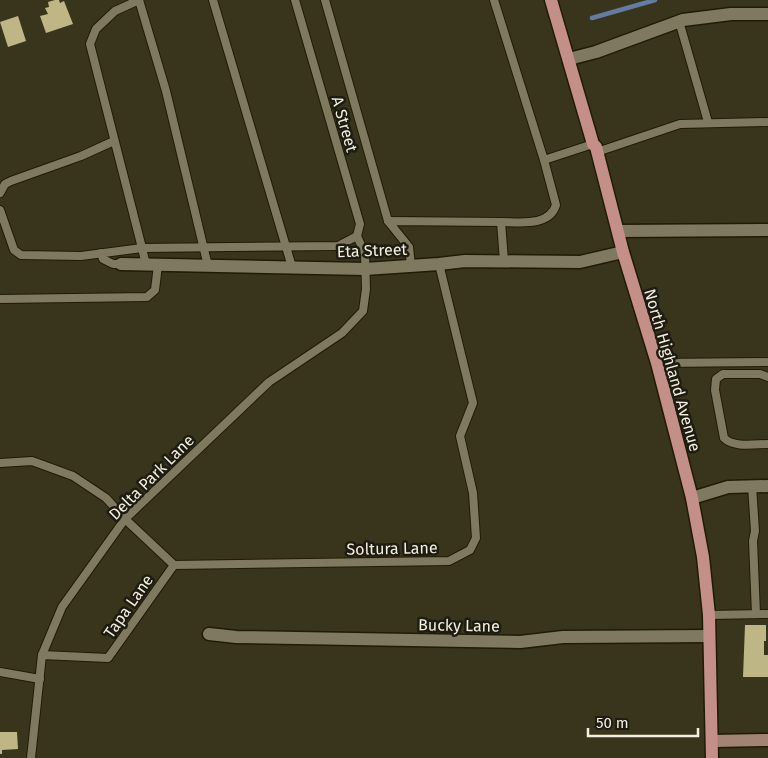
<svg xmlns="http://www.w3.org/2000/svg" width="768" height="758" viewBox="0 0 768 758" font-family="'Fira Sans',sans-serif">
	<style>
		.lines { fill: none; stroke-linecap: round; stroke-linejoin: round }
		.stream { stroke: #647ca3; stroke-width: 4.5 }
		.building { fill: #beb685 }
		.lane-casing { stroke: #201c04; stroke-width: 10 }
		.street-casing { stroke: #201c04; stroke-width: 15 }
		.secondary-casing { stroke: #201c04; stroke-width: 15 }
		.primary-casing { stroke: #201c04; stroke-width: 15 }
		.lane { stroke: #7f7a5f; stroke-width: 8 }
		.street { stroke: #7f7a5f; stroke-width: 12 }
		.secondary { stroke: #a18474; stroke-width: 12 }
		.primary { stroke: #c38f88; stroke-width: 12 }
		.labels { text-anchor: middle; stroke-width: 5; stroke-linejoin: round; paint-order: stroke }
		.street-label { font-size: 16px; fill: #f2efe0; stroke: #1e1c11 }
	</style>
	<rect width="100%" height="100%" fill="#39351c"/>
	<g class="lines">
		<!-- stream -->
		<polyline class="stream" points="592,18 655,0"/>
	</g>
	<!-- building -->
	<g class="building">
		<polygon points="55,0 59,0 60,3 64,1 73,24 46,33 40,16 48,14 45,8 49,7 48,2"/>
		<polygon points="18,16 26,41 8,47 0,22"/>
		<polygon points="745,625 766,625 766,641 764,641 764,655 768,655 768,677 743,677"/>
		<polygon points="0,732 17,732 18,749 2,750 2,754 0,754"/>
	</g>
	<g class="lines">
		<!-- lane casing -->
		<g class="lane-casing">
			<g id="lane">
				<polyline points="139,0 115,11 96,29 90,44 142,248 338,246 357,236 360,224 295,0"/>
				<polyline points="139,0 166,91 208,266"/>
				<polyline points="213,0 292,267"/>
				<polyline points="325,0 388,221"/>
				<polyline points="494,0 544,160 593,144"/>
				<polyline points="679,21 708,122"/>
				<polyline points="597,152 680,124 768,122"/>
				<polyline points="0,193 5,184 11,181 81,156 114,141"/>
				<polyline points="0,210 14,250 21,255 81,256 142,248 146,265"/>
				<path d="M501 222C520 222 549 227 556 205L544 160"/>
				<polyline points="101,253 103,259 113,264 121,264"/>
				<polyline points="411,266 409,247 388,221 501,222 504,261"/>
				<polyline points="0,299 147,297 155,290 158,265"/>
				<polyline points="657,363 768,362"/>
				<path d="M768 377 760 374H723L716 379 715 390 724 438C734 448 755 444 768 444"/>
				<polyline points="0,463 32,461 73,476 106,498 125,519 174,565 449,561 470,550 476,538 473,493 460,436 473,403 439,264"/>
				<polyline points="752,486 755,531 753,541 756,614"/>
				<polyline points="709,615 768,614"/>
				<polyline points="42,655 108,658 174,565"/>
				<polyline points="0,672 40,679"/>
				<polyline points="31,758 42,655 62,607 125,519 269,382 342,333 363,311 366,289 365,254 357,236"/>
			</g>
		</g>
		<!-- street casing -->
		<g class="street-casing">
			<g id="street">
				<polyline points="569,59 596,52 683,20 731,14 768,14"/>
				<polyline points="618,231 768,230"/>
				<polyline points="121,264 365,269 439,264 465,261 580,262 623,252"/>
				<polyline points="692,498 728,487 768,486"/>
				<polyline points="209,634 236,637 520,642 563,637 709,636"/>
			</g>
		</g>
		<!-- secondary casing -->
		<g class="secondary-casing">
			<polyline id="secondary" points="713,741 768,740"/>
		</g>
		<!-- primary casing -->
		<g class="primary-casing">
			<polyline id="primary" points="551,0 593,144 596,147 623,252 657,363 692,498 703,557 709,615 712,758"/>
		</g>
		<!-- lane -->
		<use href="#lane" class="lane"/>
		<!-- street -->
		<use href="#street" class="street"/>
		<!-- secondary -->
		<use href="#secondary" class="secondary"/>
		<!-- primary -->
		<use href="#primary" class="primary"/>
	</g>
	<g class="labels">
		<!-- street labels -->
		<g class="street-label">
			<text transform="translate(345 124) rotate(74)" y="6">A Street</text>
			<text transform="translate(372 250) rotate(-2)" y="6">Eta Street</text>
			<text transform="translate(673 370) rotate(74)" y="6">North Highland Avenue</text>
			<text transform="translate(151 477) rotate(-45)" y="6">Delta Park Lane</text>
			<text transform="translate(392 548) rotate(-1)" y="6">Soltura Lane</text>
			<text transform="translate(128 606) rotate(-55)" y="6">Tapa Lane</text>
			<text transform="translate(459 625) rotate(1)" y="6">Bucky Lane</text>
		</g>
	</g>
	<!-- scale -->
	<path d="M588 728v8h110v-8" fill="none" stroke="#f2efe0" stroke-width="2.5"/>
	<text x="596" y="728" font-size="15" fill="#f2efe0" stroke="#1e1c11" stroke-width="4" paint-order="stroke">50 m</text>
</svg>
